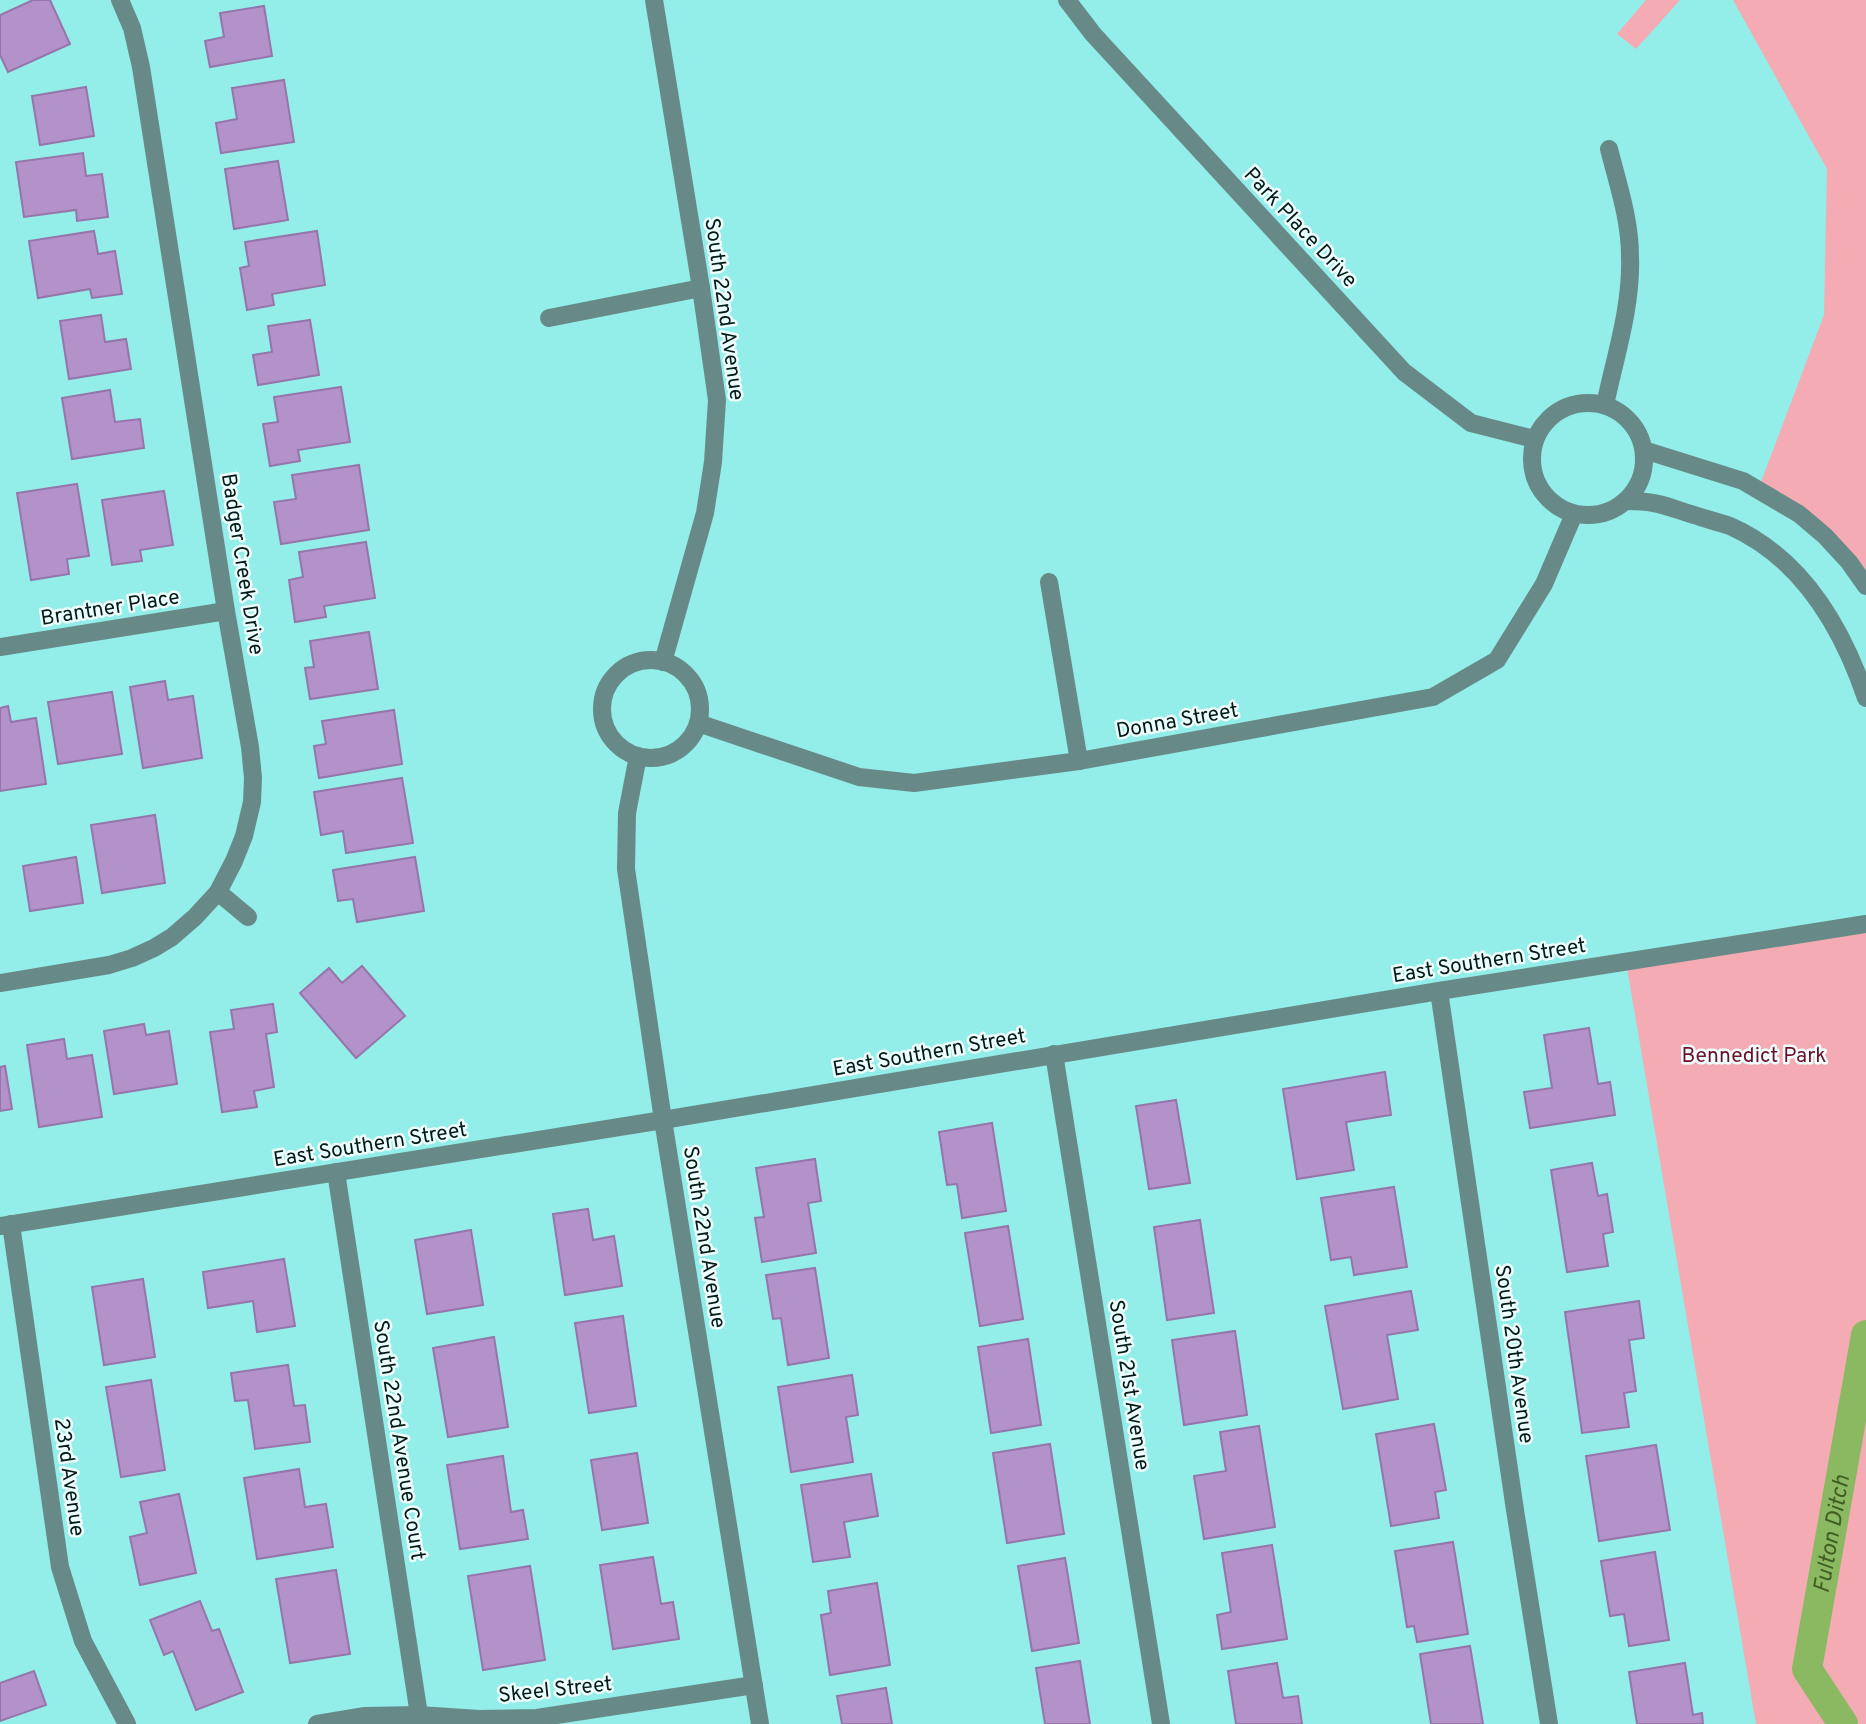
<svg xmlns="http://www.w3.org/2000/svg" width="1866" height="1724" viewBox="0 0 1866 1724" font-family="Overpass,sans-serif">
	<style>
		.green { fill: #f5abb4 }
		.lines { fill: none; stroke-linecap: round; stroke-linejoin: round }
		.canal { stroke: #8bb962; stroke-width: 30 }
		.building { fill: #b392c9; stroke: #9575aa; stroke-width: 2 }
		.minor { stroke: #678a88; stroke-width: 18 }
		.tertiary { stroke: #678a88; stroke-width: 18 }
		.labels { text-anchor: middle; stroke-width: 5; stroke-linejoin: round; paint-order: stroke }
		.street-label { font-size: 21px; fill: #001b1a; stroke: #effffe }
		.park-label { font-size: 21px; fill: #6c0f29; stroke: #effffe }
		.water-label { font-size: 23px; font-style: italic; fill: #405e22; stroke: #effffe }
	</style>
	<rect width="100%" height="100%" fill="#93ede8"/>
	<!-- green -->
	<g class="green">
		<polygon points="1646,0 1680,0 1636,49 1617,34"/>
		<polygon points="1733,0 1866,0 1866,586 1849,562 1758,490 1824,315 1827,169"/>
		<polygon points="1866,925 1866,1724 1756,1724 1626,962"/>
	</g>
	<g class="lines">
		<!-- canal -->
		<path class="canal" id="s1" d="M1843 1724 1807 1669 1866 1335"/>
	</g>
	<!-- building -->
	<g class="building">
		<polygon points="33,0 50,0 70,44 8,72 0,55 0,15"/>
		<polygon points="264,6 272,56 210,67 205,41 224,37 220,13"/>
		<polygon points="284,80 294,142 221,153 216,123 237,119 232,88"/>
		<polygon points="86,87 94,136 40,145 32,96"/>
		<polygon points="83,153 86,176 102,174 108,217 77,221 76,210 24,217 16,162"/>
		<polygon points="278,161 288,220 234,229 225,169"/>
		<polygon points="94,231 98,254 115,251 122,294 92,298 90,289 38,298 29,241"/>
		<polygon points="317,231 325,285 272,294 274,305 247,310 240,268 249,266 245,242"/>
		<polygon points="101,315 105,342 126,339 131,369 69,379 60,321"/>
		<polygon points="310,320 319,375 258,385 253,355 272,352 268,326"/>
		<polygon points="341,387 350,442 298,450 300,461 270,466 263,424 278,422 274,397"/>
		<polygon points="110,390 115,422 140,419 144,448 72,459 62,398"/>
		<polygon points="359,465 369,530 281,544 274,502 296,499 292,475"/>
		<polygon points="77,484 89,556 67,559 69,574 31,580 17,493"/>
		<polygon points="164,491 173,545 140,550 142,561 112,565 102,500"/>
		<polygon points="366,542 375,598 324,606 326,617 295,622 289,580 303,577 299,552"/>
		<polygon points="369,632 378,689 310,699 305,668 314,667 310,641"/>
		<polygon points="165,681 168,700 193,696 202,758 143,768 130,687"/>
		<polygon points="112,692 122,754 58,764 48,702"/>
		<polygon points="8,706 11,722 36,718 46,784 0,791 0,708"/>
		<polygon points="394,710 402,764 319,778 314,746 326,744 322,721"/>
		<polygon points="402,778 413,843 346,853 343,831 321,835 314,792"/>
		<polygon points="155,815 165,883 102,893 91,825"/>
		<polygon points="76,857 83,903 30,911 23,866"/>
		<polygon points="415,857 424,911 357,922 353,899 338,901 333,870"/>
		<polygon points="362,966 405,1016 356,1058 300,993 329,968 342,983"/>
		<polygon points="273,1004 277,1032 266,1034 274,1087 254,1091 257,1107 222,1112 210,1032 234,1029 231,1010"/>
		<polygon points="144,1024 146,1035 169,1031 177,1084 114,1094 104,1031"/>
		<polygon points="1589,1028 1598,1084 1610,1082 1615,1115 1530,1128 1524,1092 1552,1088 1544,1035"/>
		<polygon points="64,1039 67,1059 92,1055 102,1117 39,1127 27,1045"/>
		<polygon points="5,1066 12,1109 0,1111 0,1067"/>
		<polygon points="1385,1072 1391,1115 1346,1122 1354,1170 1297,1179 1283,1089"/>
		<polygon points="1176,1100 1190,1183 1149,1189 1136,1106"/>
		<polygon points="992,1123 1006,1211 962,1218 957,1184 947,1185 939,1132"/>
		<polygon points="815,1159 821,1201 808,1203 816,1253 762,1262 755,1218 764,1217 756,1168"/>
		<polygon points="1592,1163 1598,1196 1607,1194 1613,1232 1603,1234 1608,1266 1567,1272 1551,1170"/>
		<polygon points="1394,1187 1407,1267 1354,1275 1351,1257 1331,1260 1321,1198"/>
		<polygon points="588,1209 593,1240 614,1236 622,1286 565,1295 553,1214"/>
		<polygon points="1200,1220 1214,1313 1167,1320 1154,1227"/>
		<polygon points="1008,1226 1023,1319 980,1326 965,1233"/>
		<polygon points="471,1230 483,1305 427,1314 415,1240"/>
		<polygon points="284,1259 295,1326 257,1332 253,1301 208,1308 203,1272"/>
		<polygon points="815,1268 829,1358 788,1365 781,1318 773,1319 766,1275"/>
		<polygon points="143,1279 155,1357 104,1365 92,1287"/>
		<polygon points="1411,1291 1418,1330 1387,1335 1398,1399 1343,1409 1325,1306"/>
		<polygon points="1639,1301 1644,1338 1629,1340 1636,1391 1624,1393 1629,1427 1582,1433 1565,1312"/>
		<polygon points="623,1316 636,1406 589,1413 575,1323"/>
		<polygon points="1235,1331 1247,1415 1184,1425 1172,1340"/>
		<polygon points="494,1337 508,1427 448,1437 433,1348"/>
		<polygon points="1028,1339 1041,1425 991,1433 978,1347"/>
		<polygon points="288,1365 294,1406 305,1405 310,1442 255,1449 248,1400 235,1401 231,1373"/>
		<polygon points="852,1375 858,1415 846,1417 853,1462 791,1472 778,1387"/>
		<polygon points="151,1380 165,1470 121,1477 106,1387"/>
		<polygon points="1434,1424 1446,1490 1435,1492 1439,1518 1391,1526 1376,1434"/>
		<polygon points="1259,1426 1275,1527 1204,1539 1194,1476 1226,1471 1220,1432"/>
		<polygon points="1050,1444 1064,1534 1007,1543 993,1453"/>
		<polygon points="1656,1445 1670,1530 1599,1541 1586,1456"/>
		<polygon points="637,1453 648,1523 602,1530 591,1460"/>
		<polygon points="503,1456 511,1512 523,1510 528,1539 460,1549 447,1465"/>
		<polygon points="299,1469 305,1507 326,1504 333,1547 257,1559 244,1478"/>
		<polygon points="871,1474 878,1516 844,1522 850,1557 813,1562 801,1485"/>
		<polygon points="179,1494 196,1573 140,1585 130,1537 147,1533 140,1502"/>
		<polygon points="1453,1542 1468,1634 1417,1642 1414,1626 1407,1627 1395,1551"/>
		<polygon points="1272,1545 1287,1639 1222,1649 1217,1615 1231,1612 1222,1553"/>
		<polygon points="1655,1552 1669,1640 1629,1646 1624,1614 1610,1616 1601,1561"/>
		<polygon points="653,1557 661,1604 673,1602 679,1639 613,1649 600,1565"/>
		<polygon points="1065,1558 1079,1643 1032,1651 1018,1566"/>
		<polygon points="530,1566 545,1660 483,1670 468,1576"/>
		<polygon points="336,1570 350,1654 290,1663 276,1579"/>
		<polygon points="877,1583 890,1665 830,1675 821,1615 831,1613 828,1591"/>
		<polygon points="200,1601 212,1631 219,1629 243,1692 196,1710 173,1651 164,1655 150,1620"/>
		<polygon points="1470,1646 1483,1724 1431,1724 1420,1654"/>
		<polygon points="1080,1661 1090,1724 1045,1724 1036,1668"/>
		<polygon points="1277,1663 1283,1698 1298,1696 1302,1724 1236,1724 1228,1671"/>
		<polygon points="1685,1663 1693,1715 1702,1713 1703,1724 1637,1724 1629,1672"/>
		<polygon points="34,1671 46,1705 0,1721 0,1683"/>
		<polygon points="886,1688 892,1724 842,1724 837,1696"/>
	</g>
	<g class="lines">
		<!-- minor -->
		<g class="minor">
			<polyline points="654,0 701,288 717,400 713,462 705,513 663,662"/>
			<polyline points="1067,0 1093,34 1404,372 1471,423 1534,439"/>
			<polyline points="549,318 701,288"/>
			<circle cx="1588" cy="459" r="56"/>
			<path d="M1605 405C1615 357 1632 306 1630 256 1630 220 1618 184 1609 149"/>
			<polyline points="1644,450 1743,481 1799,514 1825,536 1849,562 1866,586"/>
			<path d="M1626 501C1635 501 1644 501 1653 503 1666 505 1680 511 1694 515 1706 519 1718 522 1730 526 1802 558 1842 627 1866 698"/>
			<polyline points="1049,582 1079,761"/>
			<polyline points="0,647 226,611"/>
			<circle cx="651" cy="709" r="49"/>
			<polyline points="698,723 859,777 914,783 1079,761 1433,697 1497,660 1544,584 1574,514"/>
			<polyline points="638,756 627,813 626,869 663,1120 760,1724"/>
			<polyline points="218,892 248,917"/>
			<polyline points="0,983 109,965 132,958 154,948 172,937 195,917 218,892 234,861 244,836 252,802 253,778 250,747 226,611 141,67 132,28 120,0"/>
			<polyline points="1439,991 1515,1510 1549,1724"/>
			<polyline points="1054,1054 1161,1724"/>
			<polyline points="336,1172 419,1715"/>
			<polyline points="11,1224 60,1567 83,1641 127,1724"/>
			<polyline points="317,1724 365,1716 419,1715 479,1719 537,1718 754,1685"/>
		</g>
		<!-- tertiary -->
		<polyline class="tertiary" points="0,1226 663,1120 1439,991 1866,924"/>
	</g>
	<g class="labels">
		<!-- street labels -->
		<g class="street-label">
			<text transform="translate(1301 227) rotate(47)" y="7">Park Place Drive</text>
			<text transform="translate(725 309) rotate(82)" y="7">South 22nd Avenue</text>
			<text transform="translate(243 564) rotate(81)" y="7">Badger Creek Drive</text>
			<text transform="translate(110 607) rotate(-9)" y="7">Brantner Place</text>
			<text transform="translate(1177 720) rotate(-10)" y="7">Donna Street</text>
			<text transform="translate(1489 960) rotate(-9)" y="7">East Southern Street</text>
			<text transform="translate(929 1052) rotate(-10)" y="7">East Southern Street</text>
			<text transform="translate(370 1144) rotate(-9)" y="7">East Southern Street</text>
			<text transform="translate(705 1237) rotate(81)" y="7">South 22nd Avenue</text>
			<text transform="translate(1515 1354) rotate(82)" y="7">South 20th Avenue</text>
			<text transform="translate(1130 1385) rotate(81)" y="7">South 21st Avenue</text>
			<text transform="translate(400 1440) rotate(81)" y="7">South 22nd Avenue Court</text>
			<text transform="translate(70 1477) rotate(82)" y="7">23rd Avenue</text>
			<text transform="translate(555 1689) rotate(-6)" y="7">Skeel Street</text>
		</g>
		<!-- park labels -->
		<g class="park-label">
			<text x="1754" y="1062">Bennedict Park</text>
		</g>
		<!-- water labels -->
		<g class="water-label">
			<text dy="8" stroke="none"><textPath href="#s1" startOffset="203">Fulton Ditch</textPath></text>
		</g>
	</g>
</svg>
